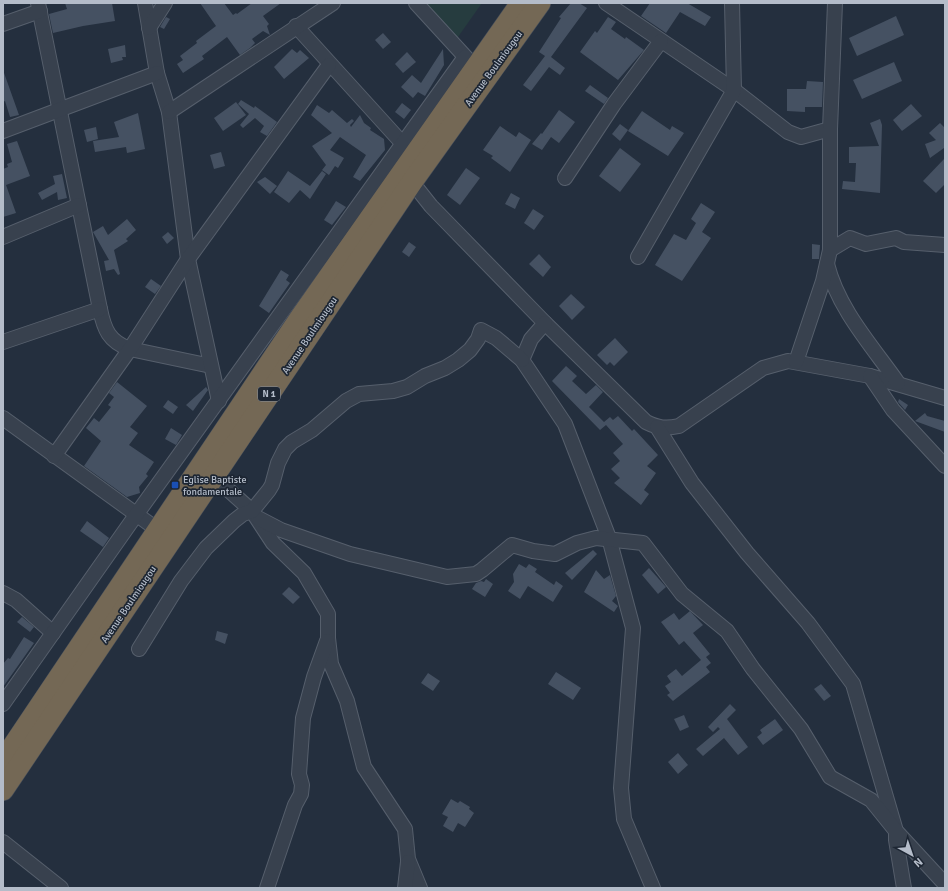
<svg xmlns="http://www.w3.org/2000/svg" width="948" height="891" viewBox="0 0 948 891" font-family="Signika,sans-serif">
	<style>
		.green { fill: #263c3f }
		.building { fill: #455162 }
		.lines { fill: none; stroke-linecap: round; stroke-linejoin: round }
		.minor-casing { stroke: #565f6c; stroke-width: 16 }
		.highway-casing { stroke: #434c59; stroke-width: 22 }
		.minor { stroke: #38414e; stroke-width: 14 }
		.highway { stroke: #746855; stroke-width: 21 }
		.transit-dot { fill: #1a4fb4; stroke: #1d2633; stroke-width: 1.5 }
		.labels { text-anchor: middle; stroke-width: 3.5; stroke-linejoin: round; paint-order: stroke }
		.shield { fill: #1d2633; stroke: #878f9c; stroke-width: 1 }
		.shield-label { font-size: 9px; font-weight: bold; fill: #b4bcc9 }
		.street-label { font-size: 10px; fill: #b4bcc9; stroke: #1d2633 }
		.poi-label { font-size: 10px; fill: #b4bcc9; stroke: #1d2633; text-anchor: start }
	</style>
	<rect width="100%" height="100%" fill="#242f3e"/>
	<!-- green -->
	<polygon class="green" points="416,3 482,3 453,44"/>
	<!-- building -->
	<g class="building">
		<polygon points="65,3 112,3 115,21 83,26 53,33 49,14 67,9"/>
		<polygon points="200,3 224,3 233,15 236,13 237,14 252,3 281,3 263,16 269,24 267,26 270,35 263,31 252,39 255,43 250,48 240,55 227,37 202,56 204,59 183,73 177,64 183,60 180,56 197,43 196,41 216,26"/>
		<polygon points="571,3 579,3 587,8 551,57 565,68 560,75 549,67 531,91 523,85 545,56 539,52 561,18 559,17"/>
		<polygon points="650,3 687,3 711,17 705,26 680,12 666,33 641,16"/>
		<polygon points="896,16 904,35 857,56 849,38"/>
		<polygon points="166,17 170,19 164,29 160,27"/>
		<polygon points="608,17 616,22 611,29 625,39 626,37 644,50 618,80 580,52 595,31 597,33"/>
		<polygon points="383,33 391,42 383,49 375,40"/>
		<polygon points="125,45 126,57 122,57 123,60 111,63 108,49"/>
		<polygon points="292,49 297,53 300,50 309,58 284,79 274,67"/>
		<polygon points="443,49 444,65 425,96 418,92 413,98 401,87 412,75 421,83"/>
		<polygon points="407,52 416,62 403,73 395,64"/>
		<polygon points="894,62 902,81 862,99 853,80"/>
		<polygon points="3,70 19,115 10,117 5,101 3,102"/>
		<polygon points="807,81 823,82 822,107 805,107 805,112 787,111 787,89 806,89"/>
		<polygon points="590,85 608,98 604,104 585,91"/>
		<polygon points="241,100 254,108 255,106 277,122 267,136 260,132 264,126 255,118 243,128 240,125 249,114 238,104"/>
		<polygon points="236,102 246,115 223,131 214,118"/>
		<polygon points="402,103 411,110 404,119 395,112"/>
		<polygon points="911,104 922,116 902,131 893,120"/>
		<polygon points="317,105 329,113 332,110 347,123 352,119 354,121 350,125 351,127 360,115 364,123 371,128 370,130 384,139 385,150 360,181 353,177 366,155 340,137 330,150 344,158 338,168 335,166 329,175 322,170 326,165 312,146 332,133 311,115"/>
		<polygon points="559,110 575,122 559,143 551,137 542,150 532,144 541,133 542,134"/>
		<polygon points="642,111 670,130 672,126 684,133 668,156 628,131"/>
		<polygon points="138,113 145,149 127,153 126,147 95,152 93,141 119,137 114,122"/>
		<polygon points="880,119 882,125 880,193 842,189 843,181 855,182 856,163 849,163 849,147 879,146 870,123"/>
		<polygon points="940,123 945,128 945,150 944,148 930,158 925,144 936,140 929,133"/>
		<polygon points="620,124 628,130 620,141 612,134"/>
		<polygon points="500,126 516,137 519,132 531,140 510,172 491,158 493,156 483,150"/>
		<polygon points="96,127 98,139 87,142 84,130"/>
		<polygon points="17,141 30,176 6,185 16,213 3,217 3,169 8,167 7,164 12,162 7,144"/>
		<polygon points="620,148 641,164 620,192 599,176"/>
		<polygon points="221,152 225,166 214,169 210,155"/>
		<polygon points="945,158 945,184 936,193 923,181"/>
		<polygon points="466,168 480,178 460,205 447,195"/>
		<polygon points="288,171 310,186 322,171 326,174 310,199 300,190 289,203 274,192"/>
		<polygon points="62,174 67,198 58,200 57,192 42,200 38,193 55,184 53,176"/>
		<polygon points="265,177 277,186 270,194 257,182"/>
		<polygon points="511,193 520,198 515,209 505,204"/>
		<polygon points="336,201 346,207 332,225 324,220"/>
		<polygon points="701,203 715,212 702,232 711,238 682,281 655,265 674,234 686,240 696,223 691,219"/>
		<polygon points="533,209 544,216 534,230 524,223"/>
		<polygon points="127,219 136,230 126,239 128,241 114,250 120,274 118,275 114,269 106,271 104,261 109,260 93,232 103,226 108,235"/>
		<polygon points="168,232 174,238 167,244 162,237"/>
		<polygon points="409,242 416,247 409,257 402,252"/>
		<polygon points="812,244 820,245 819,259 812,259"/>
		<polygon points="539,254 551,267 543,277 529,264"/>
		<polygon points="281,270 289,275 286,280 290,283 269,313 259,306"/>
		<polygon points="151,279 161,286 155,294 145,287"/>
		<polygon points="571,294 585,307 572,320 559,306"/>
		<polygon points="615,338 628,352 614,366 610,362 607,365 597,355"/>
		<polygon points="566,366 577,376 572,381 586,394 596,385 603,392 589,407 604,422 610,417 613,420 618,416 632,431 634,429 658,455 647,466 656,473 644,490 649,494 641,505 614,483 620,478 611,469 620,461 613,453 623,444 606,425 600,430 552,381"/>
		<polygon points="117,382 147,406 130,427 138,433 129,445 154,462 146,474 148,476 139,487 140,493 127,497 84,466 101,441 86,428 94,418 99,422 111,407 108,405 114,397 109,393"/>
		<polygon points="206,387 208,390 193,411 186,405"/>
		<polygon points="899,399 908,405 905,410 898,402"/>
		<polygon points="168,400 178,407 173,414 163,407"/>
		<polygon points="925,413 927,416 945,421 945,432 915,421"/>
		<polygon points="171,428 182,435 176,445 165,439"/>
		<polygon points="87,521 109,538 103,547 80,531"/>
		<polygon points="593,550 597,554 572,580 565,573"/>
		<polygon points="519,564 526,568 529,564 537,569 535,572 554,585 556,581 563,586 553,602 528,586 520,599 508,591 514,582 513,574"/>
		<polygon points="649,568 666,587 658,594 642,575"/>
		<polygon points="596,570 604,579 610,575 616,596 612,601 618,606 614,612 584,592"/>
		<polygon points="486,579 493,584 485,597 472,589 476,583 481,581 484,582"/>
		<polygon points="289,587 300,597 293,604 282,594"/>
		<polygon points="690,611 703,625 693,633 710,654 706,657 711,663 706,667 710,672 673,701 667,695 670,693 665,686 671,682 667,676 676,669 682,676 701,660 684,641 679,645 661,622 674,613 679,620"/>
		<polygon points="22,617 34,627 30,632 17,622"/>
		<polygon points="217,631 228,634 225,644 215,640"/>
		<polygon points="24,637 34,643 3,687 3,664 8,658 10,659"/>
		<polygon points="556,672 581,688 573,700 548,684"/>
		<polygon points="428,673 440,681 433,691 421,683"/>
		<polygon points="821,684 831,696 824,701 814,689"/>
		<polygon points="730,704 736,710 727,719 748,747 738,755 724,738 703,756 696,749 720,729 718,727 713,732 708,727"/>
		<polygon points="684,715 689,727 680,731 674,719"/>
		<polygon points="775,719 783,730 763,745 757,737 762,733 760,730"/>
		<polygon points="678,753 688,765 678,774 668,762"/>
		<polygon points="451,799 458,803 460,801 470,807 469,809 474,813 465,827 458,823 453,832 443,826 448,817 442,814"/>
	</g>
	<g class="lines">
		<!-- minor casing -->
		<g class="minor-casing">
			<g id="minor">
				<path d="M38 3 100 309C104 329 109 342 130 349L211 366"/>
				<polyline points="145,3 157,73 169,112 188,259 219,401"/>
				<polyline points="416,3 471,63"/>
				<polyline points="606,3 734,90 788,132 801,137 830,129"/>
				<polyline points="3,24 40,11"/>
				<polyline points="296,26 403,144"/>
				<polyline points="149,28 165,3"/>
				<polyline points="169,112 333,3"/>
				<polyline points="3,131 157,73"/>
				<polyline points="565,178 614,104 661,41"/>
				<path d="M412 182 431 206 545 323 646 422C658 428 666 429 679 426L763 368 788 361 870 376 945 398"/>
				<polyline points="3,237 79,205"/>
				<polyline points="830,250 850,238 866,244 896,238 904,242 945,245"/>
				<polyline points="638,257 734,90 732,3"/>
				<path d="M827 264C838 309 872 346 898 383"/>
				<polyline points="545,323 531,339 522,360 565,424 609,538 633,628 621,788 624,819 653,888"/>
				<polyline points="3,342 100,309"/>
				<polyline points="796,362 823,281 830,250 830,129 835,3"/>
				<polyline points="870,376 893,410 945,466"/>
				<polyline points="3,418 158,530"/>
				<polyline points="657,427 692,483 747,553 808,623 853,684 896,831 945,884"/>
				<polyline points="54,456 130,349 188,259 329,65"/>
				<polyline points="214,477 252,511 273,543 304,573 328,614 328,638 331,664 347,701 364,767 405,829 408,859 420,888"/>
				<polyline points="258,518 281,530 350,554 447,577 476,574 482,570 512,545 533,551 555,554 577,543 596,538 643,543 682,594 727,631 753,669 801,729 830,777 871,800 896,831 896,840 904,888"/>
				<polyline points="3,593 16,600 53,633"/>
				<polyline points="139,649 181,581 206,548 234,521 243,514 252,511 269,490 272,485 278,463 285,449 292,442 312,430 346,401 359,394 393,391 407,387 425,376 445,368 458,360 470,350 478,339 481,330 496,338 522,360"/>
				<polyline points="3,704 136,515 465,57"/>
				<polyline points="3,842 61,888"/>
				<polyline points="267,888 295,805 301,794 302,785 299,774 303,718 314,677 327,641"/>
				<polyline points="405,888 408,862"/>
			</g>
		</g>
		<!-- highway casing -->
		<g class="highway-casing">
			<g id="highway">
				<polyline points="3,761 300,318 521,3"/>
				<polyline points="3,790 412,182 540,3"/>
			</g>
		</g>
		<!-- minor -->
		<use href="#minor" class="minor"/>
		<!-- highway -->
		<use href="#highway" class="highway"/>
	</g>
	<!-- markers -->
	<rect class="transit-dot" x="171" y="481" width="8" height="8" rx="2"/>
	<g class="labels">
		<!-- shield labels -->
		<rect class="shield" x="258" y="387" width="22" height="14" rx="3"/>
		<g class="shield-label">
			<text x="269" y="397">N 1</text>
		</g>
		<!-- street labels -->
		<g class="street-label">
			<text transform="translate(493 68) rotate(-54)" y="4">Avenue Boulmiougou</text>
			<text transform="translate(309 335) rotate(-56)" y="4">Avenue Boulmiougou</text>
			<text transform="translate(128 604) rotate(-56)" y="4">Avenue Boulmiougou</text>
		</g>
		<!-- poi labels -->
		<g class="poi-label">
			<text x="183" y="483">Eglise Baptiste<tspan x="183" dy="12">fondamentale</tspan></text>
		</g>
	</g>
	<!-- border -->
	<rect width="948" height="891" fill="none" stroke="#b4bcc9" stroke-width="8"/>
	<!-- north arrow -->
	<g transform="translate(912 855) rotate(140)" stroke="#1d2633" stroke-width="3" paint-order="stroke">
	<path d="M0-3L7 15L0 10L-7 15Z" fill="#b4bcc9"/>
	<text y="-6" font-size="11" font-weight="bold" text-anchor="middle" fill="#b4bcc9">N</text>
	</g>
</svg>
